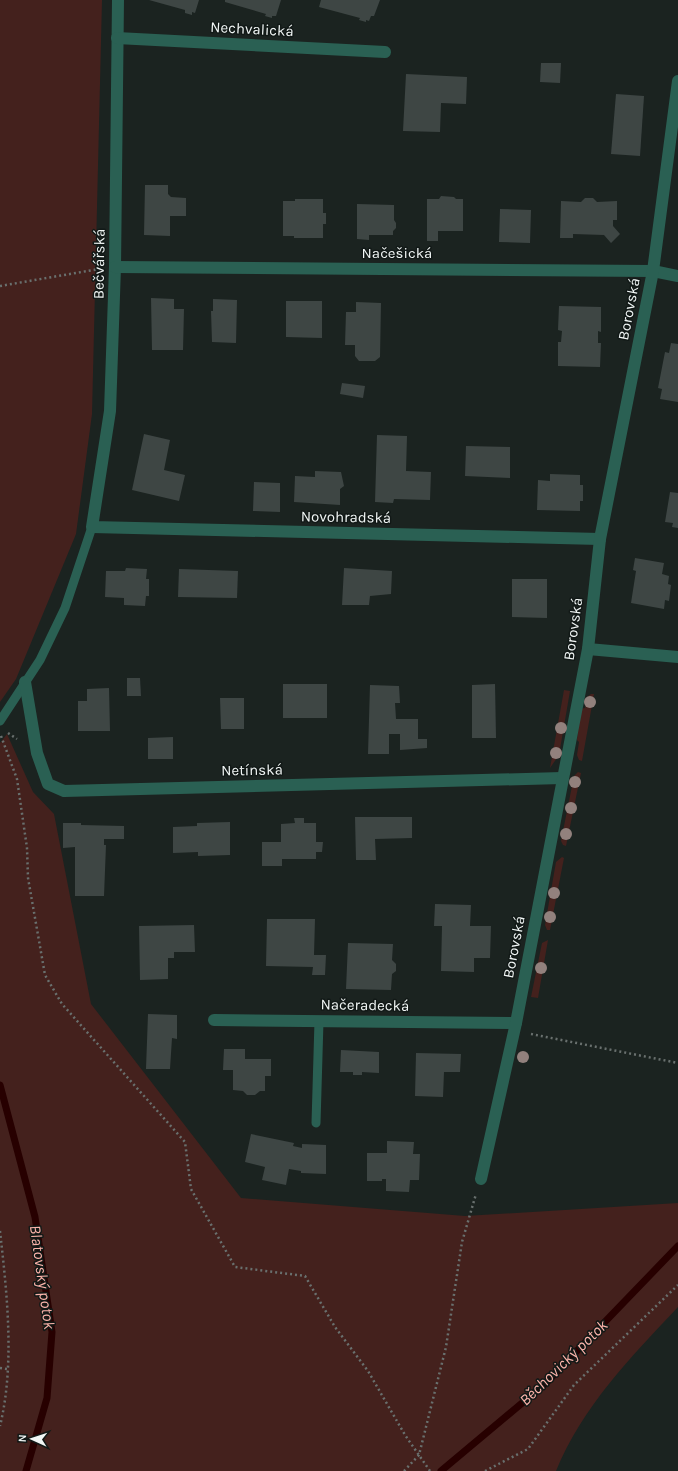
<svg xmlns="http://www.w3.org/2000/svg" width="678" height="1471" viewBox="0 0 678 1471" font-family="Karla,sans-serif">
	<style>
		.green { fill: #44211d }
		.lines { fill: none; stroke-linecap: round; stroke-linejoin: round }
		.stream { stroke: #270000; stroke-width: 7 }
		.building { fill: #3e4644 }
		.path { stroke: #69706e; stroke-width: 2.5; stroke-dasharray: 2 3; stroke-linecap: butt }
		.service { stroke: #2a6053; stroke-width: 9 }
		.minor { stroke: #2a6053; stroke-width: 12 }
		.tree { fill: #92817d }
		.labels { text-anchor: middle; stroke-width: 3; stroke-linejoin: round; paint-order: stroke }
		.street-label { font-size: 15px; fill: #f1f6f5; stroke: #121917 }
		.water-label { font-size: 16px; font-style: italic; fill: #fcb3aa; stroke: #121917 }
	</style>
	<rect width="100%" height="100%" fill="#1b2320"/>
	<!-- green -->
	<g class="green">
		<polygon points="0,0 102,0 92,414 76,534 16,679 0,702"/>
		<polygon points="564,690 570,691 559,755 550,768"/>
		<polygon points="591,694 594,694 582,761 579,760 577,755 579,742 577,740 580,709 585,708 587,697"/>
		<path d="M7 734 33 792 54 814 91 1004 241 1198 465 1216 678 1203V1307C631 1357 582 1407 556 1471H0V743Z"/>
		<polygon points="578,772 581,773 566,846 563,845 561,841 574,776"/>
		<polygon points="562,857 564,858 550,930 547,930 545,925 556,862"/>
		<polygon points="548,940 538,998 531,997 542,943"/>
	</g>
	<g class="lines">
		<!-- stream -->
		<g class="stream">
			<polyline points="0,1085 35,1217 52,1332 47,1398 26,1471"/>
			<polyline points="441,1471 546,1383 678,1246"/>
		</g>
	</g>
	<!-- building -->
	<g class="building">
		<polygon points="149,0 199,0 195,13 192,12 192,15 185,13 185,10"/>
		<polygon points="225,0 281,0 276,16 272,16 272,18 265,16 266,14 225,2"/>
		<polygon points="321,0 380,0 374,16 371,16 369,21 366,20 366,22 359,20 360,18 319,7"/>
		<polygon points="541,63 561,63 560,83 540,82"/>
		<polygon points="406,74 467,77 466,104 441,103 440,132 403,131"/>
		<polygon points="616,94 644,96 640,156 611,154"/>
		<polygon points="145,185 168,185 168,194 171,197 186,198 186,216 170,216 170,236 144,235"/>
		<polygon points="441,196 454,197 456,199 463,199 463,231 438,231 438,241 427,241 427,199 439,199"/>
		<polygon points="585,198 593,198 597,202 617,201 617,220 613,220 613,226 620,234 611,243 604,235 573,234 573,238 560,238 561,201 581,202"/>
		<polygon points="295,199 323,199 323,213 326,213 326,224 323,224 323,238 294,238 294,236 283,236 283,201 295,201"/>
		<polygon points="357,204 394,205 394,220 396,223 396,228 393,231 393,235 369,235 369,240 357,239"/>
		<polygon points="500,209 531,210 530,243 499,242"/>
		<polygon points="151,298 174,299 174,309 184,309 183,350 152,350"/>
		<polygon points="213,299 237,300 236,343 212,342 211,311 213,311"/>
		<polygon points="286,301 322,301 322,338 286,337"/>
		<polygon points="356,302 381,303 380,357 375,361 359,361 355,356 355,345 345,345 346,312 356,312"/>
		<polygon points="559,306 601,307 601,332 598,331 598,343 601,343 600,367 558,366 558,342 561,342 562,331 558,330"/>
		<polygon points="671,343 678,344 678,402 660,399 662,389 658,388 665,352 669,353"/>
		<polygon points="342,383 365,386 363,398 340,394"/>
		<polygon points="144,434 170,440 164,470 185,475 179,501 132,490"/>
		<polygon points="377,435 407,436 406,471 431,472 430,500 394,499 393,503 375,502"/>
		<polygon points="466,446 510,447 510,478 465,476"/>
		<polygon points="315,471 341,472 344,486 340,489 340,505 294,502 295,476 315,477"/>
		<polygon points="550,474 580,475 580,485 583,485 583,501 580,501 580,511 537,510 538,480 550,481"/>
		<polygon points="254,482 280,483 280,512 253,511"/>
		<polygon points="670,492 678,493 678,528 672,527 673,523 665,522"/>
		<polygon points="635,558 664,563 662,574 669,576 668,584 671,585 669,601 665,600 664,609 631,603 636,571 633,570"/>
		<polygon points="126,568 147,569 146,579 149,579 149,596 146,596 145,606 124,605 124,598 105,597 106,571 125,571"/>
		<polygon points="344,568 392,571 391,594 370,596 369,605 342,605"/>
		<polygon points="179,569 238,571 237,598 178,597"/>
		<polygon points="512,579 547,579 547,618 512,617"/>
		<polygon points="127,678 140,678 141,696 127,696"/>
		<rect x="283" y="684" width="44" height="34"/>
		<polygon points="495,684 496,738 472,738 472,685"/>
		<polygon points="370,685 399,686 400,703 395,703 396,719 418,719 418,739 427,739 427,748 400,750 400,734 389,734 389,754 368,754"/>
		<polygon points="109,688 110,731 78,731 78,701 87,701 87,689"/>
		<polygon points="220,698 244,698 244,729 221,729"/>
		<polygon points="173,737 173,759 148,759 148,738"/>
		<polygon points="355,817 412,817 412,838 375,839 376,860 356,860"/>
		<polygon points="294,818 304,818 304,823 316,823 316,842 323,842 322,852 316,852 316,859 282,859 282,866 262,866 262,842 281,842 281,824 295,823"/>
		<polygon points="230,822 230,855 198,856 198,852 173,853 173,827 197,826 197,823"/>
		<polygon points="63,823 81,823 81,825 124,826 124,839 104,839 104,845 106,845 104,896 75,896 75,847 63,848"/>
		<polygon points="435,904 471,905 470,926 491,926 490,958 474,958 474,972 441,971 442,926 434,926"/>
		<polygon points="267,919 315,919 314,955 326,955 325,975 312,975 313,967 266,966"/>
		<polygon points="194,925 195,952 174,952 174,958 168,958 168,979 140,980 139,926"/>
		<polygon points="348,943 393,944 392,960 396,964 396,971 392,974 391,990 346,989"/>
		<polygon points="148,1014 177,1015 177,1039 172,1038 170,1069 146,1069"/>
		<polygon points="224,1049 245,1049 245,1059 271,1059 271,1076 265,1076 265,1091 260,1091 255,1095 247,1095 243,1091 233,1090 233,1070 223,1070"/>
		<polygon points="341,1050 379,1052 379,1073 362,1072 362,1075 353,1075 353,1072 340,1072"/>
		<polygon points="416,1053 461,1054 460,1072 444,1072 443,1097 415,1096"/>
		<polygon points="251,1134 294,1143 293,1146 302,1148 302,1144 326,1145 326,1174 301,1173 301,1171 289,1169 286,1185 262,1180 265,1167 245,1162"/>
		<polygon points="387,1141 414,1142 413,1154 420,1154 419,1180 410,1180 409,1192 386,1191 386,1179 382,1179 382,1181 367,1181 367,1153 387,1153"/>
	</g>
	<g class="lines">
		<!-- path -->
		<g class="path">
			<polyline points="0,286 99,269"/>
			<polyline points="8,733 17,739"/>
			<polyline points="1,736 17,779 27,848 28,878 45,975 62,1004 185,1142 191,1189 235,1267 305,1276 335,1327 368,1371 405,1435 430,1471"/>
			<polyline points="531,1034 678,1063"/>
			<path d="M0 1231C7 1294 15 1364 0 1426"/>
			<polyline points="0,1368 7,1369"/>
			<polyline points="404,1471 419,1455 446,1347 462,1242 476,1194"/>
			<polyline points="485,1471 528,1449 574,1385 678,1285"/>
		</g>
		<!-- service -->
		<g class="service">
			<polyline points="0,721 40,660 65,608 92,527"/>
			<polyline points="316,1123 319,1021"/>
		</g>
		<!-- minor -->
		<g class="minor">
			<polyline points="118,0 115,267 110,411 92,527 600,539"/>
			<polyline points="117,38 385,52"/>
			<polyline points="115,267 653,271 678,276"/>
			<polyline points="588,649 678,657"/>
			<polyline points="25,682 37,753 48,784 64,791 562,778"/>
			<polyline points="214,1020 516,1023"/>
			<polyline points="481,1179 516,1023 588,649 600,539 653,271 678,81"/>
		</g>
	</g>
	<!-- trees -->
	<g class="tree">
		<circle cx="590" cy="702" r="6"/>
		<circle cx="561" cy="728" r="6"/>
		<circle cx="556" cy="753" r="6"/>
		<circle cx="575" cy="782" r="6"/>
		<circle cx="571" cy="808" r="6"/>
		<circle cx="566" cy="834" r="6"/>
		<circle cx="554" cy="893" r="6"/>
		<circle cx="550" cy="917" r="6"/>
		<circle cx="541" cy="968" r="6"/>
		<circle cx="523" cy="1057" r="6"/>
	</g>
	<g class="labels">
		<!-- street labels -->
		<g class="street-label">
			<text transform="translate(252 29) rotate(3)" y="5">Nechvalická</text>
			<text x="397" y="258">Načešická</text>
			<text transform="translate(99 264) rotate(-89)" y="5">Bečvářská</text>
			<text transform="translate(629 309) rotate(-79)" y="5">Borovská</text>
			<text transform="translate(346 517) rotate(1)" y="5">Novohradská</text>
			<text transform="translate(573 629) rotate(-82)" y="5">Borovská</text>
			<text transform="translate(252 770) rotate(-1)" y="5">Netínská</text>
			<text transform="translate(514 947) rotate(-79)" y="5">Borovská</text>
			<text transform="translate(365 1005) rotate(1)" y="5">Načeradecká</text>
		</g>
		<!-- water labels -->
		<g class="water-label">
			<text transform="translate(43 1277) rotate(82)" y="6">Blatovský potok</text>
			<text transform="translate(563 1362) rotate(-44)" y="6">Běchovický potok</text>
		</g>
	</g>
	<!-- north arrow -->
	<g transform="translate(32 1439) rotate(273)" stroke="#121917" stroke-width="3" paint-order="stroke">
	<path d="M0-3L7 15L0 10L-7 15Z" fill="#f1f6f5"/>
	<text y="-6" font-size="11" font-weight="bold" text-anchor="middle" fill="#f1f6f5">N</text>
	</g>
</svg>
